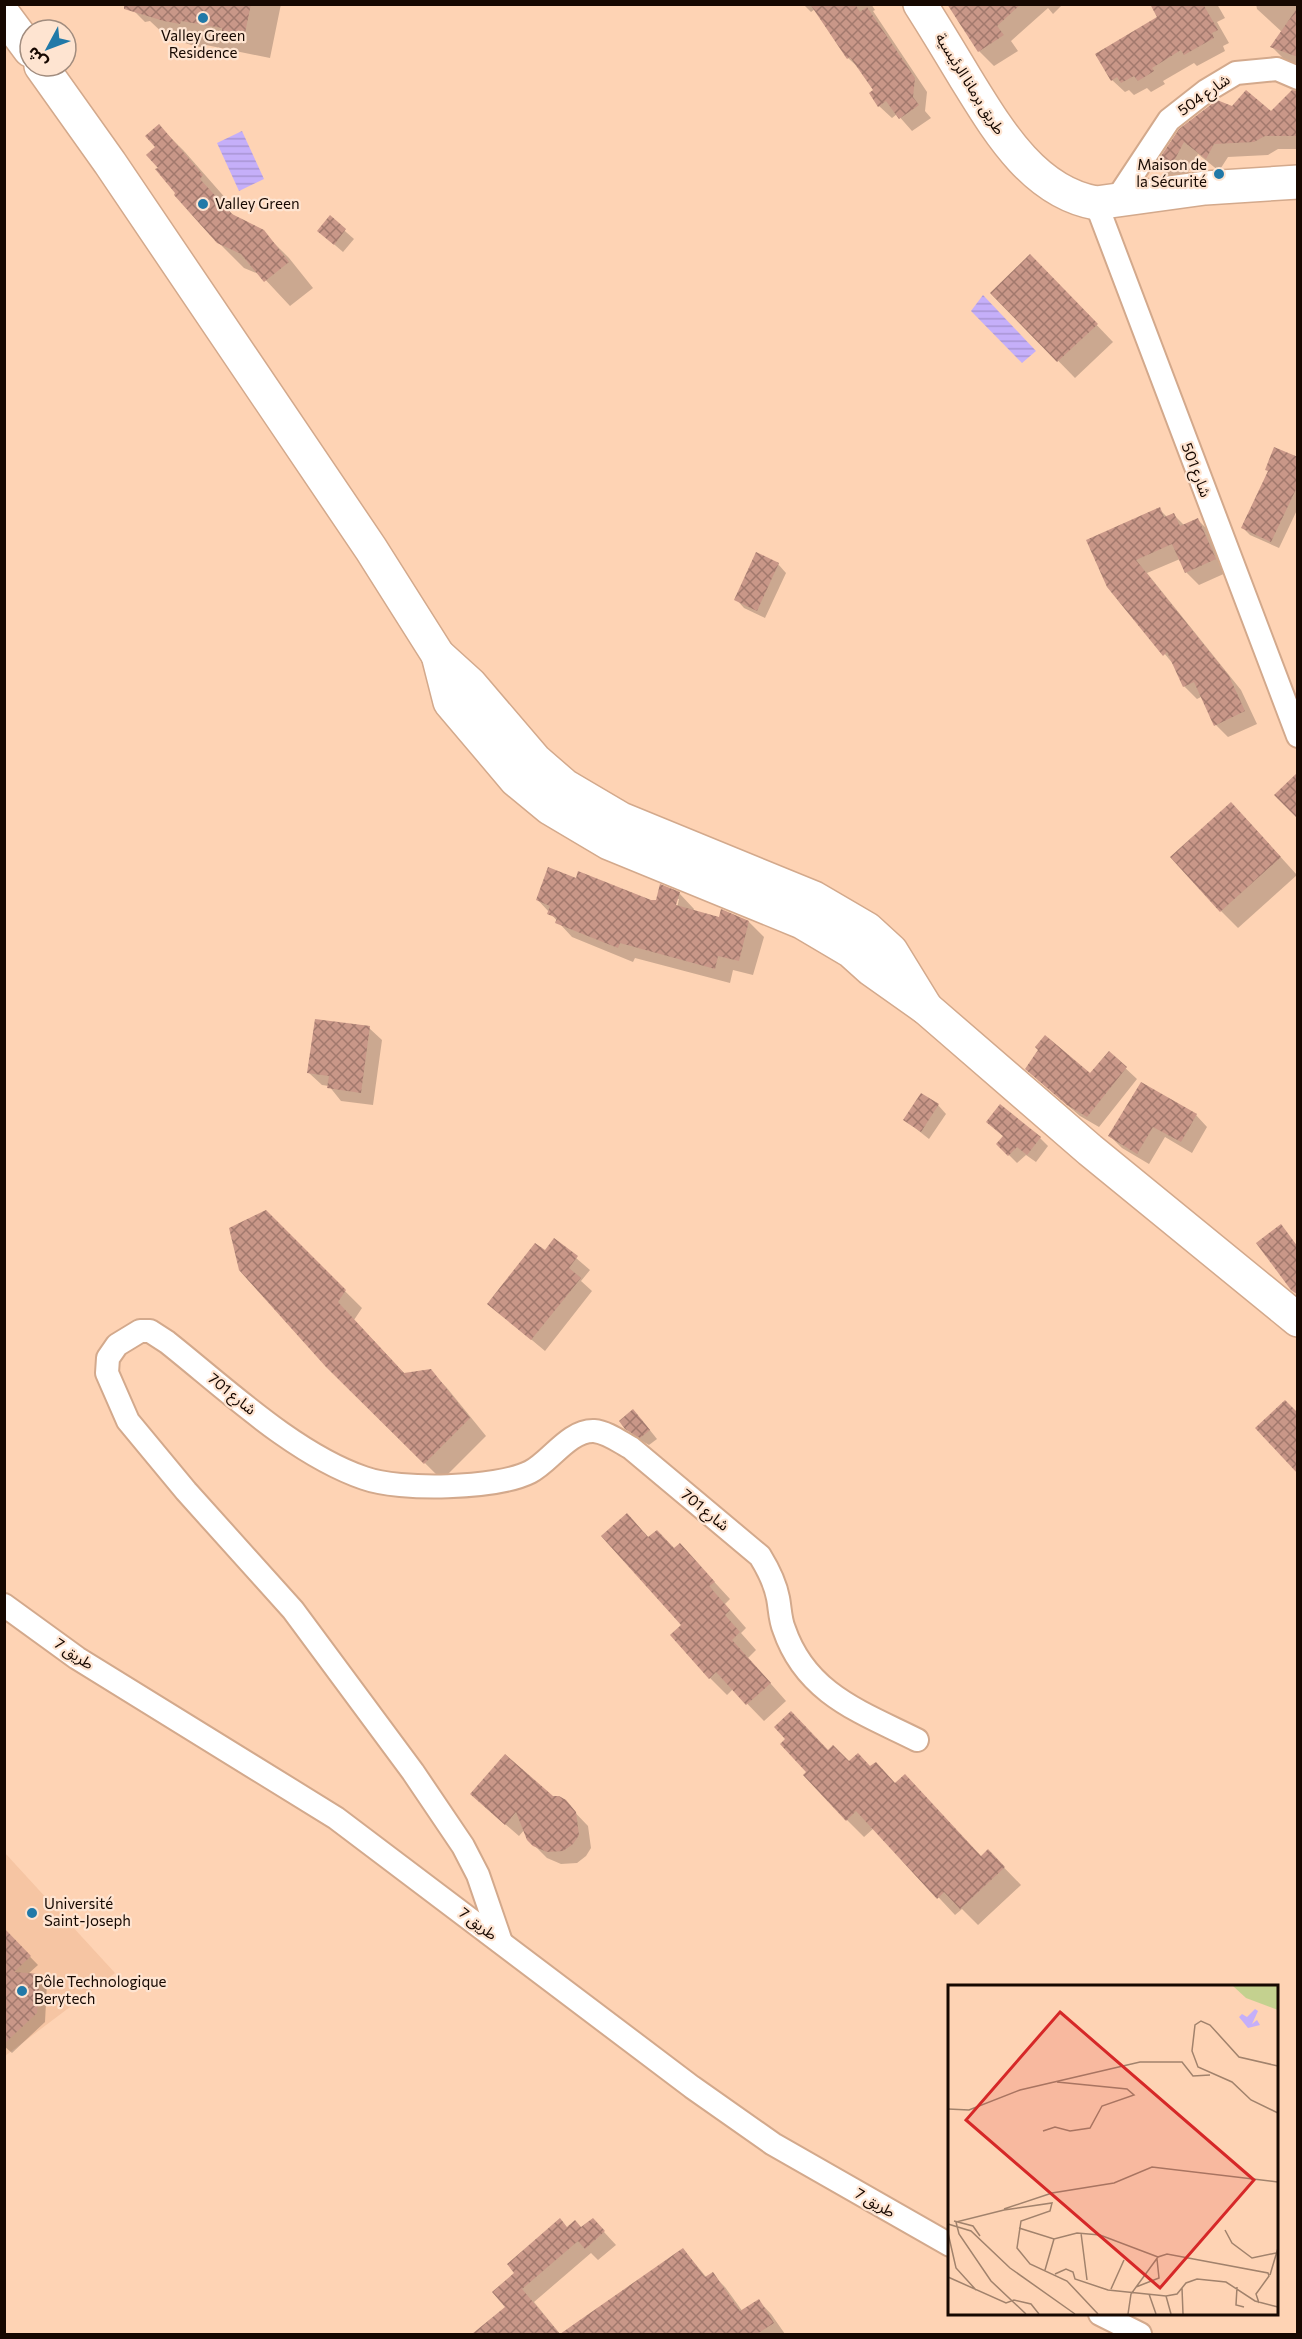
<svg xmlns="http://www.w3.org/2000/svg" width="1302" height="2339" viewBox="0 0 1302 2339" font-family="Commissioner,'Noto Sans Arabic',sans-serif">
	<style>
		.built { fill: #f6c5a3 }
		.water { fill: url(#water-rules) }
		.shadow { fill: #0003; fill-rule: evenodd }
		.building { fill: url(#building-cross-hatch) }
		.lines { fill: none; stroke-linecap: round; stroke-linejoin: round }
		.street-casing { stroke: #d3a98c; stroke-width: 26 }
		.secondary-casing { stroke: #d3a98c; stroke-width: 36 }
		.street { stroke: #fff; stroke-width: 22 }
		.secondary { stroke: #fff; stroke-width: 33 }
		.poi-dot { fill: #2179a8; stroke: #fee4d1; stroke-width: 2 }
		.labels { text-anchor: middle; stroke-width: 4.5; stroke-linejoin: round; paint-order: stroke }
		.poi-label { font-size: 15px; fill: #160801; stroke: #fee4d1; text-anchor: start }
		.street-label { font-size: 15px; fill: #160801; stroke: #fee4d1 }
		.inset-road { fill: none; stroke: #a1826c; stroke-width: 1.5 }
		.view { fill: #d62828; fill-opacity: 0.15; stroke: #d62828; stroke-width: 3 }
		.inset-edge { fill: none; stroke: #160801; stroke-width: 3 }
	</style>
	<defs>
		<pattern id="water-rules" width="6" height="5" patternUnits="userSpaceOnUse" patternTransform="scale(1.5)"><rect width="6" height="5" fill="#c5aff9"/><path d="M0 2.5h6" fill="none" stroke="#a895d4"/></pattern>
		<pattern id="building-cross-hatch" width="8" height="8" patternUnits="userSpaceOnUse" patternTransform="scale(1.5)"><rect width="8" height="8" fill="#c99788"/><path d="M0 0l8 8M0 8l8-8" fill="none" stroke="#a2796d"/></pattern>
	</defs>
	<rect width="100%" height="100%" fill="#fed3b4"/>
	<!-- built -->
	<polygon class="built" points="5,1853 115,1973 5,2056"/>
	<!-- water -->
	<g class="water">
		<polygon points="242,131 264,179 239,191 217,143"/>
		<polygon points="983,295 1036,351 1022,363 971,311"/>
	</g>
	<!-- shadow -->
	<g class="shadow">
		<polygon points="127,4 281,4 270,58 206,45 205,48 191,45 167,37 150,21 145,22"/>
		<polygon points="803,4 871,4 875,10 873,11 927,92 925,111 931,118 912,131 897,114 892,118 879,106 875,90 862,71 848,58 815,9 811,12"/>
		<polygon points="950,4 1063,4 1053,14 1048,8 1011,41 1018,51 994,66 979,51"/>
		<polygon points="1152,4 1217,4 1225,18 1217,22 1229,43 1223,46 1225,51 1197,66 1194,63 1163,81 1165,84 1151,92 1147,88 1134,95 1129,90 1125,92 1112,80 1159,18"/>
		<polygon points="1256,4 1298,4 1298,65 1285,60 1272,47 1282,32 1257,9"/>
		<polygon points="1298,92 1298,149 1278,149 1268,155 1228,157 1219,171 1198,154 1182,184 1170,178 1157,165 1180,130 1233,108 1271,113"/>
		<polygon points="159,126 184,151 228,201 224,205 236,218 263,232 289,258 313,288 290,306 261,275 244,268 218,242 177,193 161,168 157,147"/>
		<polygon points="330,218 354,239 343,252 328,239"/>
		<polygon points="1047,273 1113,342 1075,378 992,293"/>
		<polygon points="1298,459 1298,508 1279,548 1250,535 1243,528"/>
		<polygon points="1159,509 1167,517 1173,514 1185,526 1198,520 1211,533 1228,572 1199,585 1186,572 1180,559 1147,573 1241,690 1257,724 1228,737 1216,725 1203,696 1197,699 1184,686 1174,665 1108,586"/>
		<polygon points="778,564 786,573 765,618 744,608 736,599"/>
		<polygon points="1248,821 1297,875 1238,928 1221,911"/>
		<path d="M576 880 651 902 679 893 694 909 693 911 720 919 749 922 764 937 753 975 733 970 730 983 635 958 633 962 572 937 537 899ZM676 899H679L676 913 673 912Z"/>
		<polygon points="369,1028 382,1040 373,1105 341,1101 329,1086 322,1085 309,1073"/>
		<polygon points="1109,1053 1137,1079 1099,1127 1080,1116 1038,1080 1090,1075"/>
		<polygon points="938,1105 946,1114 929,1139 905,1120"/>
		<polygon points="1196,1115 1207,1127 1192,1153 1165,1137 1149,1164 1122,1148 1110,1136"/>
		<polygon points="988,1122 1040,1138 1048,1146 1036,1162 1026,1155 1017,1163 998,1144 1004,1137"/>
		<polygon points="265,1212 362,1308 354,1320 405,1374 430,1370 447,1388 486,1436 442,1480 327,1366"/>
		<polygon points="555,1240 590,1270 581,1281 592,1291 545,1351 489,1304 545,1252"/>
		<polygon points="641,1419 657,1439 649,1445 635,1437 626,1428"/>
		<polygon points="644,1532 649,1538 696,1562 730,1599 725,1604 746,1628 741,1633 756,1650 748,1658 786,1701 764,1721 733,1689 727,1695 710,1678 683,1625"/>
		<polygon points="828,1751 849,1763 871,1768 896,1784 981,1857 988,1851 1021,1885 978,1925 962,1909 955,1915 874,1828 864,1837 847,1820"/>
		<polygon points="553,1798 565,1802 588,1826 591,1848 586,1856 577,1863 561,1864 547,1858 534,1845 525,1829 519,1836 485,1807"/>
		<polygon points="9,1935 38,1965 28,1974 39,1975 47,1983 45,2022 12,2053 4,2046 4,1940"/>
		<polygon points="593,2220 616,2245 598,2260 591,2253 534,2302 560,2334 474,2334 507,2308 568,2228 582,2229"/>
		<polygon points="683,2249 707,2278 712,2274 725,2287 743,2312 759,2301 771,2314 785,2334 562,2334"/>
	</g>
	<!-- building -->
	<g class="building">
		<polygon points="124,4 251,4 245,33 222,31 222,28 181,21 180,24 164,21 124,9"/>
		<polygon points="810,4 855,4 860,12 867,7 915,78 913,97 919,105 899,119 886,101 878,107 869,93 873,90 850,57 847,59"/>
		<polygon points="947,4 1021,4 997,26 1004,35 978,52"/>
		<polygon points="1150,4 1203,4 1218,30 1212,33 1214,38 1184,55 1181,50 1152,68 1154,71 1138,81 1134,76 1121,83 1117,77 1111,81 1095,54 1157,17"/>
		<polygon points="1298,7 1298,57 1270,47"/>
		<polygon points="1246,90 1271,111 1292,90 1298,91 1298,136 1265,136 1254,142 1214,144 1206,159 1184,142 1168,172 1155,165 1179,129 1217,100 1232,106"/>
		<polygon points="159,124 203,175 200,179 232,214 264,230 289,262 264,282 241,254 217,243 174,195 175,193 155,169 158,168 146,155 155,147 145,136"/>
		<polygon points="330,215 346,229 334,245 317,231"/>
		<polygon points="1030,254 1098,324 1057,362 990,293"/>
		<polygon points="1274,447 1298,457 1298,485 1271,542 1241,528 1268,471 1265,470"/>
		<polygon points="1160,507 1164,517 1174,513 1180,526 1198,518 1216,559 1185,573 1172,544 1136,560 1229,676 1245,711 1214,726 1194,682 1183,687 1167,652 1163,656 1107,587 1086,540"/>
		<polygon points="756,552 779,563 757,611 734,600"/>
		<polygon points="1298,772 1298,819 1274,795"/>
		<polygon points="1231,802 1281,857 1220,912 1170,857"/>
		<polygon points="548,867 576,878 578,871 651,900 656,900 660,884 680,892 676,905 719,917 721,909 749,921 739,961 718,956 715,969 620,943 618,948 555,923 557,918 547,914 550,906 536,900"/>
		<polygon points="315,1019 370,1026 361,1093 327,1088 329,1076 307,1073"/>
		<polygon points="1045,1035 1090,1073 1109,1051 1127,1067 1087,1117 1067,1105 1025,1069 1038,1050 1035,1047"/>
		<polygon points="1141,1082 1197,1114 1181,1142 1153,1127 1137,1154 1108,1136"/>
		<polygon points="921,1093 939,1104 921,1132 903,1120"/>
		<polygon points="1000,1104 1041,1137 1027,1155 1017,1147 1008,1156 996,1144 1003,1136 986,1122"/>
		<polygon points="266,1210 346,1290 338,1302 404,1373 431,1369 470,1418 424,1464 326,1367 239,1270 229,1228"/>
		<polygon points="1281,1224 1298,1247 1298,1295 1291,1290 1256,1243"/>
		<polygon points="554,1238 578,1256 569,1268 581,1278 531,1340 487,1304 535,1243 545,1250"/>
		<polygon points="1285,1400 1298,1413 1298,1474 1255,1428"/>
		<polygon points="633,1409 650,1430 640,1438 625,1429 619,1421"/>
		<polygon points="627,1513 648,1537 657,1530 674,1548 680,1543 715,1582 709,1586 730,1610 725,1615 740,1632 732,1640 771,1683 746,1705 716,1672 709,1679 670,1635 681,1625 601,1536"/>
		<polygon points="791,1711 828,1750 833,1745 849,1761 858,1753 870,1766 876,1762 895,1783 905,1774 981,1856 988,1849 1005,1867 960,1909 944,1892 937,1899 856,1811 846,1821 803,1775 806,1772 780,1744 785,1739 774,1727"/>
		<polygon points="505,1754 553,1796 559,1796 566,1800 576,1812 579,1835 573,1844 563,1851 547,1852 533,1846 527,1840 516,1812 505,1825 470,1794"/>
		<polygon points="4,1928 31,1956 14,1972 40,1974 37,2013 4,2044"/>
		<polygon points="560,2218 567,2227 575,2220 581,2227 593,2218 605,2231 585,2249 578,2241 522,2289 560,2334 683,2248 705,2277 713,2272 740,2311 759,2299 774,2323 757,2334 472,2334 505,2307 492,2292 514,2273 507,2264"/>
	</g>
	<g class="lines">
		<!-- street casing -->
		<g class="street-casing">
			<g id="street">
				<polyline points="1116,200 1169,120 1206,91 1236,73 1277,69 1298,78"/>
				<polyline points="1096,203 1298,736"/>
				<polyline points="4,1605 77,1658 336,1818 692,2087 773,2144 950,2245"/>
				<path d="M501 1942 478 1875 463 1846 413 1772 293 1610 186 1491 128 1421 107 1373 108 1358 117 1345 140 1331H150L167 1342C225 1388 294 1454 364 1478 400 1491 496 1489 530 1472 550 1462 569 1430 594 1431 607 1432 620 1442 631 1448L760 1556C768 1569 775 1582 778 1598 780 1608 780 1620 784 1629 806 1694 861 1712 917 1740"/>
				<polyline points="1100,2314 1140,2334"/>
			</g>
		</g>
		<!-- secondary casing -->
		<g class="secondary-casing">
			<g id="secondary">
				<path d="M920 4C936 29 951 54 966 79 997 129 1033 192 1096 203L1205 188 1298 182"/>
				<polyline points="4,15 30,50"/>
				<polyline points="41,66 110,163 371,549 438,655 470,684 535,760 565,786 621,819 814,898 867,929 891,951 926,1008"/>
				<polyline points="438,655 450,702 516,780 550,808 609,843 802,922 851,951 871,969 926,1008 1090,1150 1298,1320"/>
			</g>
		</g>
		<!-- street -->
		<use href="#street" class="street"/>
		<!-- secondary -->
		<use href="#secondary" class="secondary"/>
	</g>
	<!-- markers -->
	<g class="poi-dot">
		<circle cx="203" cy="18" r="6"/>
		<circle cx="1219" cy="174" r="6"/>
		<circle cx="203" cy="204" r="6"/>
		<circle cx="32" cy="1913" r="6"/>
		<circle cx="22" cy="1991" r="6"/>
	</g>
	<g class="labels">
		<!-- poi labels -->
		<g class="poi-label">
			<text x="203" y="41" text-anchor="middle">Valley Green<tspan x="203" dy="17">Residence</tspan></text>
			<text x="1207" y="170" text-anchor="end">Maison de<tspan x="1207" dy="17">la Sécurité</tspan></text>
			<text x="215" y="209">Valley Green</text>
			<text x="44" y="1909">Université<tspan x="44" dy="17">Saint-Joseph</tspan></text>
			<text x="34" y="1987">Pôle Technologique<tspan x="34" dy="17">Berytech</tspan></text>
		</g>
		<!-- street labels -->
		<g class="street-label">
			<text transform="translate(970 84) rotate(58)" y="5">طريق برمانا الرئيسية</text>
			<text transform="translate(1204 95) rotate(-35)" y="5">شارع 504</text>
			<text transform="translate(1196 470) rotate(69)" y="5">شارع 501</text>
			<text transform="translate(232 1394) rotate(39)" y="5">شارع 701</text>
			<text transform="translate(705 1510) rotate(39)" y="5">شارع 701</text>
			<text transform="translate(74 1654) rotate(34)" y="5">طريق 7</text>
			<text transform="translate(478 1924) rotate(37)" y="5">طريق 7</text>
			<text transform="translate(875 2203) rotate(30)" y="5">طريق 7</text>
		</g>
	</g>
	<!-- overview -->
	<g transform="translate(948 1985)">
		<rect width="330" height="330" fill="#fed3b4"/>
		<path d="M285 1H330V25L298 13Z" fill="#c4d18f"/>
		<path d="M307 24 310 26 304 39 309 35 312 40 300 43 291 32 294 29 299 32Z" fill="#c5aff9"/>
		<path class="inset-road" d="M330 81 291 72 262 40 253 36 247 40 244 66 250 82 284 97 303 115 330 128M0 124 21 125 72 105 192 77H234L245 91 262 90M95 146 107 142 122 146 142 143 154 121 186 110 179 104 109 97M56 224 104 208 166 198 204 182 330 197M6 236 25 241 32 251M0 239 23 246 62 283 127 329M71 243 106 254 129 248 152 250 210 272M277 245 284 258 304 273 328 268M0 248 8 283 28 305M133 248 139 295M97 285 106 254M107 289 118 284 125 287 127 294 160 305 218 311 229 309 238 298 249 294 278 297 307 316 330 322M322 290 330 263M0 292 58 318 66 315 83 319 91 329M188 302 211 293 209 274M289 302 288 320 296 322M234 303 235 329M163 304 176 275M201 309 208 329M218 311 223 329M78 329 43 296 11 249 8 237 56 225 104 218 102 226 73 236 69 263 82 279 119 296 150 329M180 329 183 309 210 272 219 269 320 288 321 291 308 309 311 318"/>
		<path class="view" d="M112 27 306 195 212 303 18 135Z"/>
		<rect width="330" height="330" class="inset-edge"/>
	</g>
	<!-- border -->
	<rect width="1302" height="2339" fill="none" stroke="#160801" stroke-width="12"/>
	<!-- north arrow -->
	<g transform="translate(48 48) rotate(229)"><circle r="28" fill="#fee4d1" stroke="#a18c7e" stroke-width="1.5"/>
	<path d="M0-4.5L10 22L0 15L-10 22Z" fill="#2179a8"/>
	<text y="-9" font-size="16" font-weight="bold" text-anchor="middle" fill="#160801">ش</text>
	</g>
</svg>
